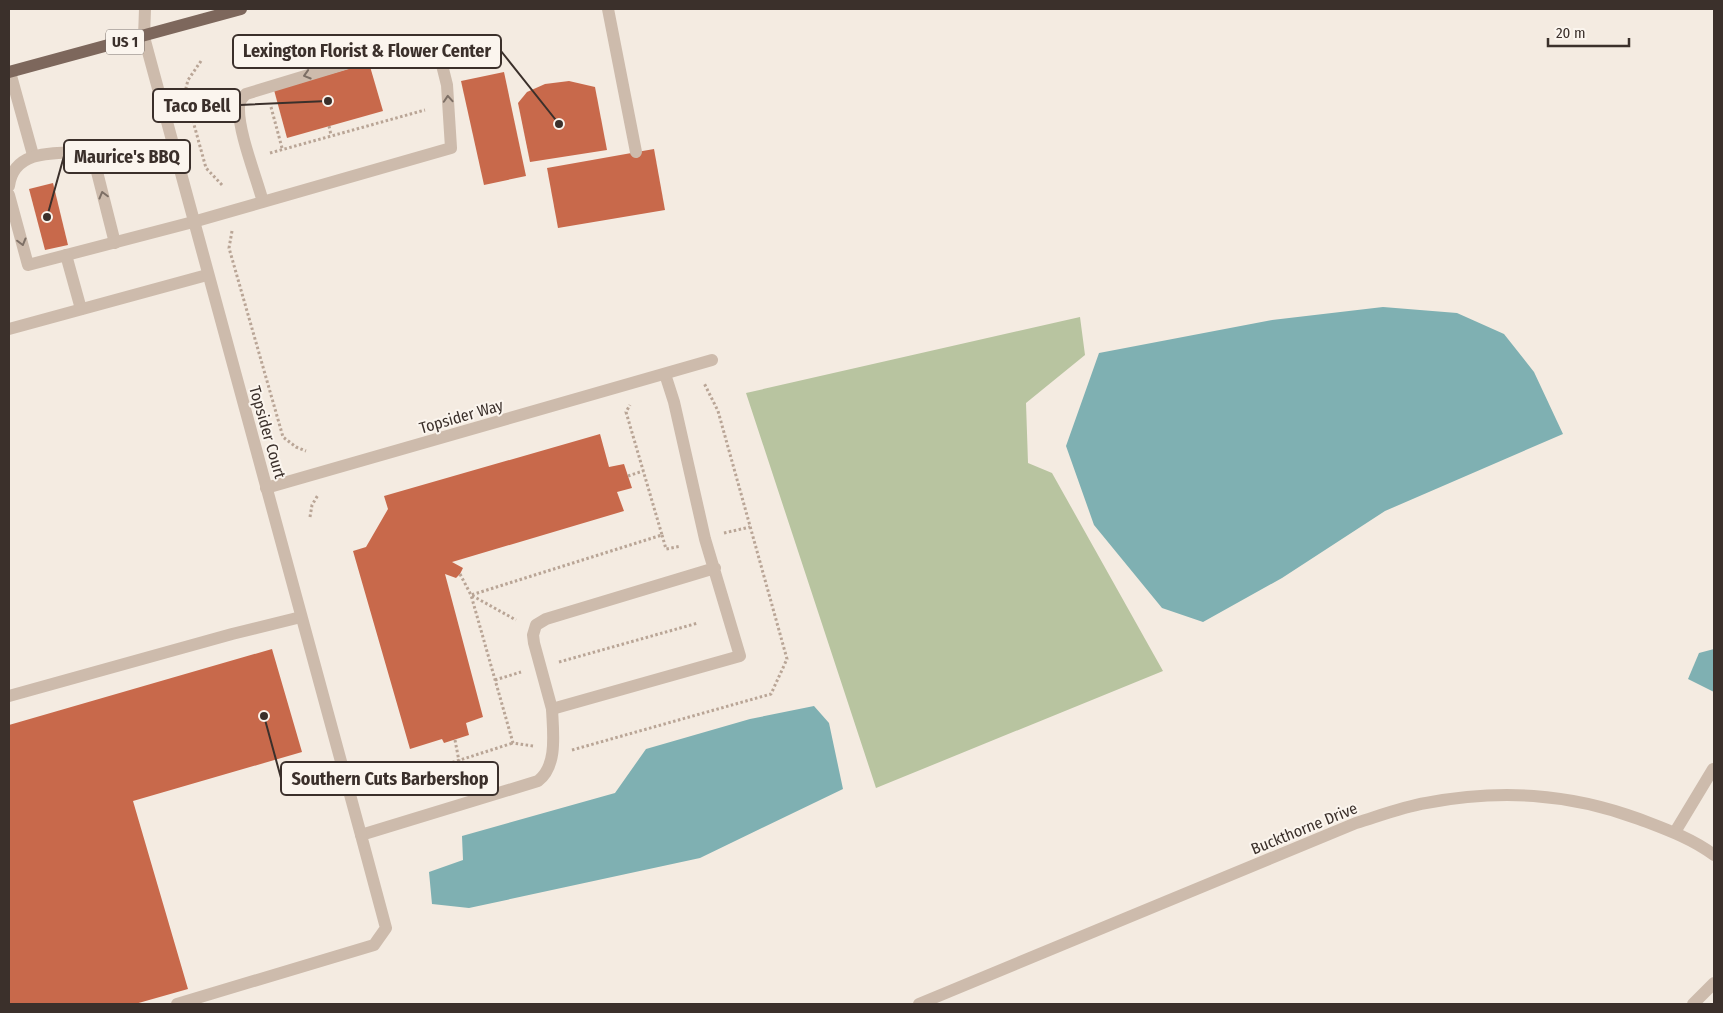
<svg xmlns="http://www.w3.org/2000/svg" width="1723" height="1013" viewBox="0 0 1723 1013" font-family="'Fira Sans Condensed',sans-serif">
	<style>
		.green { fill: #b8c4a0 }
		.water { fill: #7fb0b2 }
		.building { fill: #c8694b }
		.lines { fill: none; stroke-linecap: round; stroke-linejoin: round }
		.path { stroke: #b9a596; stroke-width: 3; stroke-dasharray: 2.5 2.5; stroke-linecap: butt }
		.service { stroke: #cdbbac; stroke-width: 12 }
		.minor { stroke: #cdbbac; stroke-width: 12 }
		.primary { stroke: #7d675c; stroke-width: 12 }
		.oneway { stroke: #7d6f65 }
		.labels { text-anchor: middle; stroke-width: 4; stroke-linejoin: round; paint-order: stroke }
		.shield { fill: #fbf5ee; stroke: #756b66; stroke-width: 1 }
		.shield-label { font-size: 15px; font-weight: bold; fill: #3b302b }
		.street-label { font-size: 16px; fill: #3b302b; stroke: #fbf5ee }
		.leader { fill: none; stroke: #3b302b; stroke-width: 2 }
		.callout-dot { fill: #3b302b; stroke: #fbf5ee; stroke-width: 2 }
		.callout { fill: #fbf5ee; stroke: #3b302b; stroke-width: 2 }
		.callout-label { font-size: 18px; text-anchor: middle; font-weight: bold; fill: #3b302b }
	</style>
	<rect width="100%" height="100%" fill="#f4ebe1"/>
	<!-- green -->
	<polygon class="green" points="1080,317 1085,355 1026,403 1028,463 1052,473 1163,671 876,788 746,393"/>
	<!-- water -->
	<g class="water">
		<polygon points="1383,307 1457,313 1504,334 1534,372 1563,434 1385,511 1282,578 1203,622 1162,608 1094,525 1066,446 1099,353 1272,320"/>
		<polygon points="1714,649 1714,692 1688,679 1699,653"/>
		<polygon points="814,706 829,723 843,789 700,858 469,908 432,904 429,872 463,860 462,836 615,793 646,749 750,719"/>
	</g>
	<!-- building -->
	<g class="building">
		<polygon points="369,63 383,111 287,138 274,90"/>
		<polygon points="504,72 526,176 484,185 461,81"/>
		<polygon points="569,81 595,87 607,150 530,162 518,103 527,92 545,84"/>
		<polygon points="654,149 665,210 558,228 547,168"/>
		<polygon points="53,183 68,245 45,250 29,189"/>
		<polygon points="600,434 609,467 624,464 632,488 617,492 624,511 452,562 463,568 460,574 456,578 445,574 483,717 466,723 469,735 444,743 442,739 410,749 353,551 366,547 388,509 384,496"/>
		<polygon points="272,649 302,752 133,801 188,989 135,1004 9,1004 9,725"/>
	</g>
	<g class="lines">
		<!-- path -->
		<g class="path">
			<polyline points="255,46 261,69"/>
			<polyline points="201,61 188,80 185,92 206,168 223,186"/>
			<polyline points="271,107 282,148"/>
			<polyline points="329,126 331,135"/>
			<polyline points="270,153 425,110"/>
			<polyline points="232,231 229,248 283,437 296,447 306,451"/>
			<polyline points="628,476 643,471"/>
			<polyline points="310,517 312,505 318,495"/>
			<polyline points="724,533 750,527"/>
			<polyline points="662,535 666,549 681,546"/>
			<polyline points="460,574 471,595 516,620"/>
			<polyline points="559,662 698,623"/>
			<polyline points="495,680 521,672"/>
			<polyline points="455,740 459,761"/>
			<polyline points="533,746 513,743 471,595 662,535 626,412 630,405"/>
			<polyline points="572,750 771,694 787,659 718,411 704,383"/>
			<polyline points="438,767 513,743"/>
		</g>
		<!-- service -->
		<g class="service">
			<polyline points="608,9 636,152"/>
			<polyline points="10,72 33,155"/>
			<path d="M9 186C14 146 62 154 92 152L115 243"/>
			<path d="M9 195 28 265 193 222 451 148 447 85 442 65 422 51 401 47 246 94C242 98 239 101 239 107 238 132 256 176 263 202"/>
			<polyline points="66,255 81,309"/>
			<polyline points="9,329 207,275"/>
			<polyline points="665,374 674,402 705,539 740,656 552,709 534,643 533,635 536,625 546,619 715,568"/>
			<polyline points="9,696 232,634 301,617"/>
			<polyline points="1675,832 1713,769"/>
			<path d="M177 1004 374 945 386 928 361 835 538 781C558 766 553 732 552 709"/>
		</g>
		<!-- minor -->
		<g class="minor">
			<polyline points="145,9 144,37 154,74 361,835"/>
			<polyline points="266,488 712,360"/>
			<path d="M919 1004 1356 823C1379 816 1402 807 1426 803 1500 789 1568 793 1639 819 1665 829 1691 838 1714 855"/>
			<polyline points="1693,1004 1714,983"/>
		</g>
		<!-- primary -->
		<polyline class="primary" points="9,72 241,9"/>
	</g>
	<!-- one-way arrows -->
	<defs><path id="oneway-chevron" d="M-2-3.5L2.5 0L-2 3.5" fill="none" stroke-width="1.6" stroke-linecap="round" stroke-linejoin="round" transform="scale(1.25)"/></defs>
	<g class="oneway">
		<use href="#oneway-chevron" transform="translate(307 75) rotate(163)"/>
		<use href="#oneway-chevron" transform="translate(448 99) rotate(-94)"/>
		<use href="#oneway-chevron" transform="translate(103 195) rotate(-105)"/>
		<use href="#oneway-chevron" transform="translate(22 242) rotate(75)"/>
	</g>
	<g class="labels">
		<!-- shield labels -->
		<rect class="shield" x="106" y="29.5" width="38" height="25" rx="4"/>
		<g class="shield-label">
			<text x="125" y="47">US 1</text>
		</g>
		<!-- street labels -->
		<g class="street-label">
			<text transform="translate(461 416) rotate(-16)" y="6">Topsider Way</text>
			<text transform="translate(268 432) rotate(74)" y="6">Topsider Court</text>
			<text transform="translate(1304 828) rotate(-22)" y="6">Buckthorne Drive</text>
		</g>
	</g>
	<!-- callouts -->
	<path class="leader" d="M559 124L501 51M328 101L240 105M47 217L64 156M264 716L281 778"/>
	<g class="callout-dot">
		<circle cx="559" cy="124" r="5"/>
		<circle cx="328" cy="101" r="5"/>
		<circle cx="47" cy="217" r="5"/>
		<circle cx="264" cy="716" r="5"/>
	</g>
	<g class="callout">
		<rect x="233" y="35" width="268" height="33" rx="5"/>
		<rect x="153" y="89" width="87" height="33" rx="5"/>
		<rect x="64" y="140" width="126" height="33" rx="5"/>
		<rect x="281" y="762" width="217" height="33" rx="5"/>
	</g>
	<g class="callout-label">
		<text x="367" y="57">Lexington Florist &amp; Flower Center</text>
		<text x="197" y="112">Taco Bell</text>
		<text x="127" y="163">Maurice's BBQ</text>
		<text x="390" y="785">Southern Cuts Barbershop</text>
	</g>
	<!-- border -->
	<rect width="1723" height="1013" fill="none" stroke="#3b302b" stroke-width="20"/>
	<!-- scale -->
	<path d="M1548 38v8h81v-8" fill="none" stroke="#3b302b" stroke-width="2.5"/>
	<text x="1556" y="38" font-size="15" fill="#3b302b" stroke="#fbf5ee" stroke-width="4" paint-order="stroke">20 m</text>
</svg>
